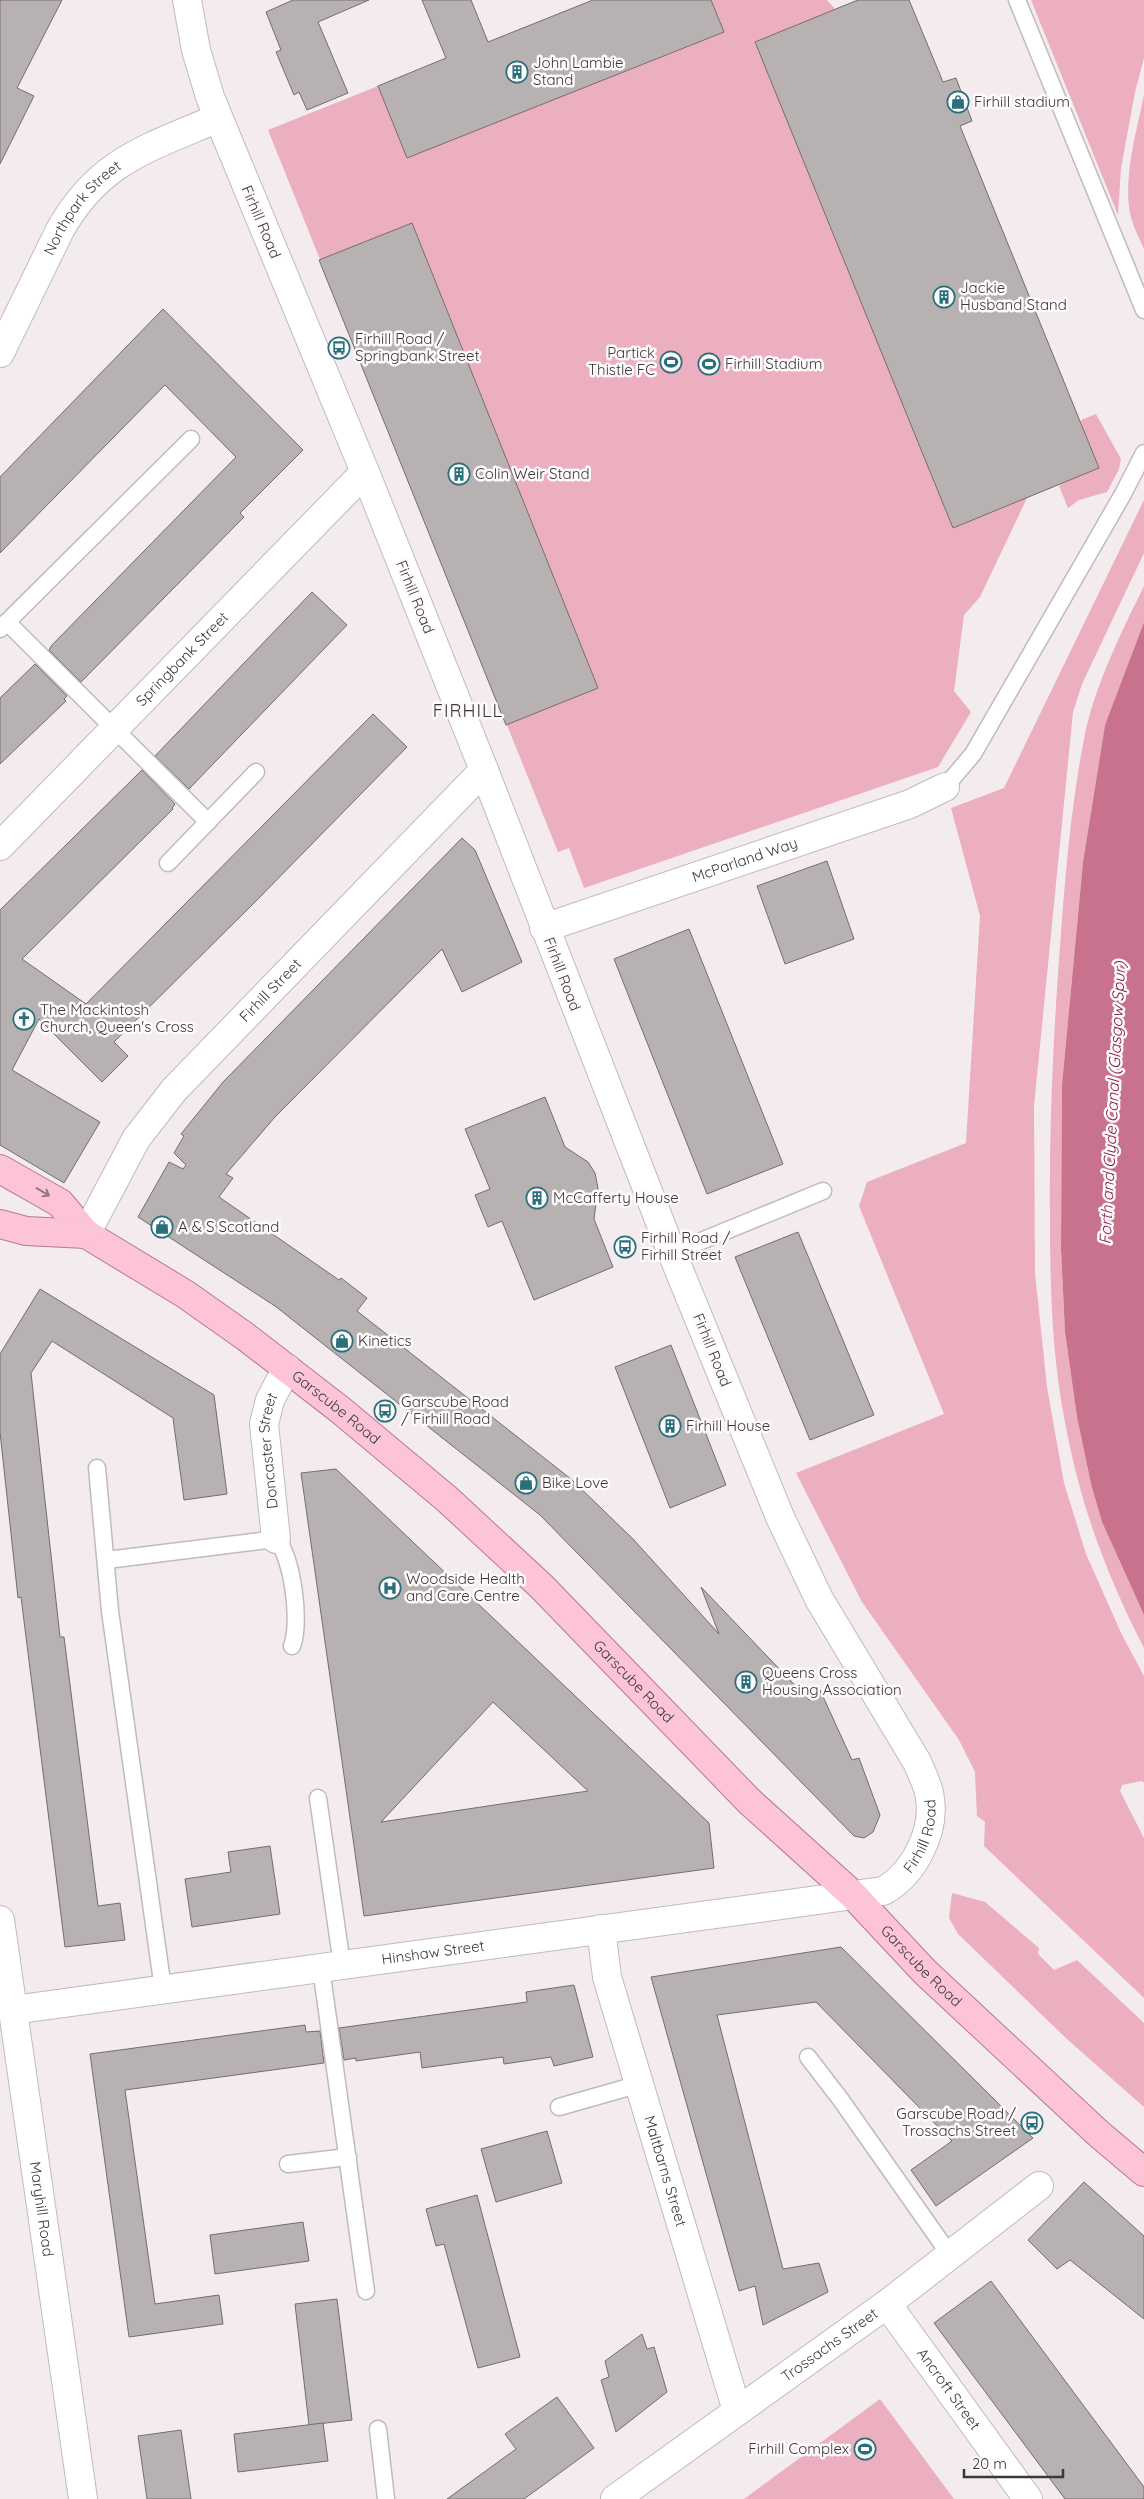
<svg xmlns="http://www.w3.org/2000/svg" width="1144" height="2499" viewBox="0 0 1144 2499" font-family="Quicksand,sans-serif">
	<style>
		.green { fill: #ebafc0 }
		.water { fill: #c8728e }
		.building { fill: #b8b1b2; stroke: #746d6f; fill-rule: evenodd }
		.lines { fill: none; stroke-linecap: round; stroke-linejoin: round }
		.lane-casing { stroke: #c1babc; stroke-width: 19 }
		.street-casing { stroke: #c1babc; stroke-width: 30 }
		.secondary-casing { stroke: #c1babc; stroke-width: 30 }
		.primary-casing { stroke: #b8788d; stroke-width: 30 }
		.lane { stroke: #fff; stroke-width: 16 }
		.street { stroke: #fff; stroke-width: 28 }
		.secondary { stroke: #fff; stroke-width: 28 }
		.primary { stroke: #fdc3d6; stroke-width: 28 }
		.oneway { stroke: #927780 }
		.labels { text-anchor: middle; stroke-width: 5; stroke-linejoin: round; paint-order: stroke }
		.poi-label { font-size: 15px; fill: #3b3839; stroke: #fefafb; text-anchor: start }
		.street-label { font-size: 15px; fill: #3b3839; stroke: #fefafb }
		.water-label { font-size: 16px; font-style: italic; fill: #7d1443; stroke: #fefafb }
		.quarter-label { font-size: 18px; letter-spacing: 1px; fill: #3b3839; stroke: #fefafb }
	</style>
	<rect width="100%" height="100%" fill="#f3ebed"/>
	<!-- green -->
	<g class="green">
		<polygon points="593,0 827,0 835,9 858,0 909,0 1084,432 1081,420 1096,414 1121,459 1119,469 1107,492 1079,500 1068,508 1059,486 1066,482 1027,498 980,597 964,615 954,691 971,712 938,767 584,888 569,848 558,852 268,130"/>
		<polygon points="1031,0 1144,0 1144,58 1135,92 1121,168 1118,215"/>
		<path d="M1144 95V249C1138 235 1130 221 1129 206 1125 171 1137 129 1144 95Z"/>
		<polygon points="1144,500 1144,553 1082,684 1073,712 1034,1106 1035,1273 1047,1387 1064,1483 1086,1554 1122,1635 1144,1676 1144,1783 1142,1781 1122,1785 1120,1791 1144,1838 1144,1998 984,1846 985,1822 977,1816 975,1772 959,1740 862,1602 796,1473 944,1414 859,1206 867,1182 966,1143 980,916 951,808 1004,788"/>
		<path d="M1144 586V622L1105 725 1083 862 1062 1085 1061 1249 1065 1332 1077 1417 1091 1484 1102 1522 1144 1615V1648C1106 1574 1080 1504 1065 1422 1052 1356 1050 1287 1050 1220 1049 1143 1052 1066 1057 989 1063 906 1068 821 1084 739 1094 687 1121 633 1144 586Z"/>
		<polygon points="952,1893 985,1902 1039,1948 1038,1954 1054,1970 1077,1960 1144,2023 1144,2107 1068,2040 958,1934 949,1918"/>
		<polygon points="880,2399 954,2499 744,2499"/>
	</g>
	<!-- water -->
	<polygon class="water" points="1144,622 1144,1615 1102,1522 1091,1484 1077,1417 1065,1332 1061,1249 1062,1085 1083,862 1105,725"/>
	<!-- building -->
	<g class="building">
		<polygon points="0,0 62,0 17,88 34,96 0,164"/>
		<polygon points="293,0 369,0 318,22 348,93 307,110 299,92 294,95 276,52 281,50 266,12"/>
		<polygon points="422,0 471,0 488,42 593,0 711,0 724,32 407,158 378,86 446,58"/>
		<polygon points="858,0 909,0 943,82 956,78 972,121 960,126 1099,468 953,528 755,42"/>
		<polygon points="412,223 598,688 506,725 319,260"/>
		<polygon points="163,309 303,450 240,513 244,517 81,682 49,650 52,645 236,457 165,385 0,553 0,477"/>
		<polygon points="312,592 347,625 189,789 155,756"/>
		<polygon points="35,664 67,696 64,699 66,701 0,764 0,698"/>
		<polygon points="373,714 407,747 255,902 114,1042 128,1056 102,1082 39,1019 12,1070 100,1122 64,1183 0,1145 0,910 142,770 175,804 172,808 173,809 22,959 86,1004"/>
		<polygon points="462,838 475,850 522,962 462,992 442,949 275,1117 226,1174 233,1178 219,1197 339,1280 341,1278 367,1298 357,1311 571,1479 633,1539 719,1634 701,1587 809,1700 820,1690 852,1760 859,1758 880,1815 873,1832 864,1838 854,1836 540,1515 275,1306 138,1217 169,1162 183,1169 186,1165 174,1153 184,1136 181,1134 223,1082"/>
		<polygon points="827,861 854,939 785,964 757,886"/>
		<polygon points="689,929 783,1164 707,1194 614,959"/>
		<polygon points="545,1097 565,1147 588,1162 595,1173 598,1188 594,1219 613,1267 534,1300 502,1221 488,1227 475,1195 490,1189 465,1129"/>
		<polygon points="798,1232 874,1415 810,1440 735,1257"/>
		<polygon points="40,1289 214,1395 227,1494 184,1500 173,1418 52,1341 31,1373 60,1637 64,1637 98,1906 120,1903 125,1940 65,1947 21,1597 18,1598 0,1432 0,1354"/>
		<polygon points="671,1345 726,1485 670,1508 615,1367"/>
		<path d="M336 1469 709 1823 714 1868 364 1916 301 1473ZM493 1702 588 1791 381 1822Z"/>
		<polygon points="270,1846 280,1914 192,1927 185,1879 231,1872 228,1852"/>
		<polygon points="841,1947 1033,2138 936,2206 911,2170 952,2141 816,2002 717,2015 783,2269 819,2263 828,2292 763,2325 755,2286 739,2291 651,1977"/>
		<polygon points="574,1985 593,2057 554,2066 551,2057 504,2064 503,2057 422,2068 420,2052 356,2061 356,2058 344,2060 339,2028 527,2002 526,1992"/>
		<polygon points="305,2025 306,2032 320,2031 324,2063 125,2090 155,2304 219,2295 223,2324 129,2337 90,2054"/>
		<polygon points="547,2131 562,2183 496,2202 481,2149"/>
		<polygon points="1084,2182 1144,2236 1144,2319 1070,2260 1057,2269 1028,2240"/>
		<polygon points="477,2195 520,2357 478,2368 444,2244 436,2246 426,2209"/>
		<polygon points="303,2222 309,2261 215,2274 210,2235"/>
		<polygon points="991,2281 1144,2487 1144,2499 1065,2499 934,2323"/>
		<polygon points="337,2299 352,2420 309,2425 295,2304"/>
		<polygon points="642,2334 647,2349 654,2347 667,2392 616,2432 601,2380 609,2377 605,2361"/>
		<polygon points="557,2397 594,2448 524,2499 447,2499 516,2449 505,2434"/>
		<polygon points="323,2423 328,2461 238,2472 234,2434"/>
		<polygon points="181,2430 191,2499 147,2499 138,2436"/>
	</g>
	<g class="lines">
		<!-- lane casing -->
		<g class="lane-casing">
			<g id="lane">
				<polyline points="1017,0 1144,310"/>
				<polyline points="7,622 208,822"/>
				<polyline points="0,629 191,439"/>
				<polyline points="945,787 973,754 1123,494 1144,453"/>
				<polyline points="168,863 256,772"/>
				<polyline points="672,1253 823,1191"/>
				<polyline points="97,1468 110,1611 163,1989"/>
				<path d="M107 1560 276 1539C293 1557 301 1624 292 1646"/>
				<polyline points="318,1798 342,1965"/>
				<polyline points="321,1968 366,2291"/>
				<polyline points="808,2057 841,2100 950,2255"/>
				<polyline points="559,2107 640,2084"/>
				<polyline points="288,2164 348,2157"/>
				<polyline points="378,2429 386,2499"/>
			</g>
		</g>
		<!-- street casing -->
		<g class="street-casing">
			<g id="street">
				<path id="s1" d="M0 353 60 230C99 160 149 148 218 118"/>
				<path id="s2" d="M0 846 365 472"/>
				<path id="s3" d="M544 928 910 804 945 787"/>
				<path id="s4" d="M86 1234 136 1139 174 1090 484 770"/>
				<path id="s5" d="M276 1539 264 1424 270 1400 287 1368"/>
				<path id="s6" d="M601 1929 607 1977 737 2411"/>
				<path id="s7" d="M13 2010 883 1891C913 1875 935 1833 930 1799 929 1786 922 1774 917 1762L819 1599 780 1517 672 1253 484 770 365 472 210 97 196 50 187 0"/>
				<path id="s8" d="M887 2304 1028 2499"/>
				<path id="s9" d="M615 2499 887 2304 1039 2186"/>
			</g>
		</g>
		<!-- secondary casing -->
		<g class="secondary-casing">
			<g id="secondary">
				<path id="s10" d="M0 1920 83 2499"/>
			</g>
		</g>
		<!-- primary casing -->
		<g class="primary-casing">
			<g id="primary">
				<path id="s11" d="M0 1169 60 1203 86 1234 185 1294 246 1337 338 1408 447 1499 542 1587 749 1801 853 1895 925 1972 1099 2134 1144 2172"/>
				<polyline points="0,1224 26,1231 86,1234"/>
			</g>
		</g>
		<!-- lane -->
		<use href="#lane" class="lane"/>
		<!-- street -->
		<use href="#street" class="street"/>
		<!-- secondary -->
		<use href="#secondary" class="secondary"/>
		<!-- primary -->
		<use href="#primary" class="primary"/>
	</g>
	<!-- one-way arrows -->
	<defs><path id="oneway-shaft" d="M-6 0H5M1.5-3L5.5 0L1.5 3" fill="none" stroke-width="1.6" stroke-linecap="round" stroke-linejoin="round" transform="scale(1.25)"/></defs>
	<use class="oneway" href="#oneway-shaft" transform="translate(43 1192) rotate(31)"/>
	<!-- icons -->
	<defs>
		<g id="building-ring" transform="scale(1.125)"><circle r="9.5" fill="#fefafb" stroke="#28707b" stroke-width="1.5"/><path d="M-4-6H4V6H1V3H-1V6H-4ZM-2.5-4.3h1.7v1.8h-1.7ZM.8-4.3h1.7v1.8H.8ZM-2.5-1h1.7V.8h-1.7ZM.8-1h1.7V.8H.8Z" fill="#28707b"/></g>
		<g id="shop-ring" transform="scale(1.125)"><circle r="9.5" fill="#fefafb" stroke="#28707b" stroke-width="1.5"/><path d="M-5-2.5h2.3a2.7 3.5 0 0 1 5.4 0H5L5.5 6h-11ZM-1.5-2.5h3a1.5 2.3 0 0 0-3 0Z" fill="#28707b"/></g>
		<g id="bus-ring" transform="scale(1.125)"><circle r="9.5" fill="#fefafb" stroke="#28707b" stroke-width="1.5"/><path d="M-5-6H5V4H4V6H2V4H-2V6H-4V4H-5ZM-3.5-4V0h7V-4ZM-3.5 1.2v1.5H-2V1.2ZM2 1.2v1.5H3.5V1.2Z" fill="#28707b"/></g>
		<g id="stadium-ring" transform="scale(1.125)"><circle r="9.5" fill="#fefafb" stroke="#28707b" stroke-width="1.5"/><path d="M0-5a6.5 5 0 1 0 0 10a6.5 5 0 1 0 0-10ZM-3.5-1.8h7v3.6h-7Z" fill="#28707b"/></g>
		<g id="church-ring" transform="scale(1.125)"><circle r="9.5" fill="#fefafb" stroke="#28707b" stroke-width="1.5"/><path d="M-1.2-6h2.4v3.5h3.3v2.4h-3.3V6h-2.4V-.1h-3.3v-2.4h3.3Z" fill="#28707b"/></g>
		<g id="hospital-ring" transform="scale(1.125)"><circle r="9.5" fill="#fefafb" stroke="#28707b" stroke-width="1.5"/><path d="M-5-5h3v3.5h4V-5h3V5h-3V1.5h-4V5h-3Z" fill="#28707b"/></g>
	</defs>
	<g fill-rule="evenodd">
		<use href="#building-ring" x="517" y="72"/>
		<use href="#shop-ring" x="958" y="102"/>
		<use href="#building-ring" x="944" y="297"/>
		<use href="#bus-ring" x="339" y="348"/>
		<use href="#stadium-ring" x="671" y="362"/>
		<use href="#stadium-ring" x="709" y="364"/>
		<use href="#building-ring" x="459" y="474"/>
		<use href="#church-ring" x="24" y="1019"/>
		<use href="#building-ring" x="537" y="1198"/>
		<use href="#shop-ring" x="162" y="1227"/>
		<use href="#bus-ring" x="625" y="1247"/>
		<use href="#shop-ring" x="342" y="1341"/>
		<use href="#bus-ring" x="385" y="1411"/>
		<use href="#building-ring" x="670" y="1426"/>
		<use href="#shop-ring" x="526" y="1483"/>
		<use href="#hospital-ring" x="390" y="1588"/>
		<use href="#building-ring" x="746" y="1682"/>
		<use href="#bus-ring" x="1032" y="2123"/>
		<use href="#stadium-ring" x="865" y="2449"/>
	</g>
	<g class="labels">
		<!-- poi labels -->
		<g class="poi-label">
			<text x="533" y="68">John Lambie<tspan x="533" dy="17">Stand</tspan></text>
			<text x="974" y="107">Firhill stadium</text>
			<text x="960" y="293">Jackie<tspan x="960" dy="17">Husband Stand</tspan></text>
			<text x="355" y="344">Firhill Road /<tspan x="355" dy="17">Springbank Street</tspan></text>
			<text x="655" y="358" text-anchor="end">Partick<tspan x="655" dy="17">Thistle FC</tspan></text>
			<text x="725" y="369">Firhill Stadium</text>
			<text x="475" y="479">Colin Weir Stand</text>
			<text x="40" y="1015">The Mackintosh<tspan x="40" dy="17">Church, Queen's Cross</tspan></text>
			<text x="553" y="1203">McCafferty House</text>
			<text x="178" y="1232">A &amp; S Scotland</text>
			<text x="641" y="1243">Firhill Road /<tspan x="641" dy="17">Firhill Street</tspan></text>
			<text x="358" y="1346">Kinetics</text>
			<text x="401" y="1407">Garscube Road<tspan x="401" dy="17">/ Firhill Road</tspan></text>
			<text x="686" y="1431">Firhill House</text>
			<text x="542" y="1488">Bike Love</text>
			<text x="406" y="1584">Woodside Health<tspan x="406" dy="17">and Care Centre</tspan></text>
			<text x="762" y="1678">Queens Cross<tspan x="762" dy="17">Housing Association</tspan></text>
			<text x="1016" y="2119" text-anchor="end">Garscube Road /<tspan x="1016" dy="17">Trossachs Street</tspan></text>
			<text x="849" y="2454" text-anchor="end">Firhill Complex</text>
		</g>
		<!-- street labels -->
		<g class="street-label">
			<text dy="5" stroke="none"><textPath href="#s1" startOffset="168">Northpark Street</textPath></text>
			<text transform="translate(261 222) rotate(67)" y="5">Firhill Road</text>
			<text transform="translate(415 597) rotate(68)" y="5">Firhill Road</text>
			<text dy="5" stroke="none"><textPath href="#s2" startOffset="261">Springbank Street</textPath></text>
			<text dy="5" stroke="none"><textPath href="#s3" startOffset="212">McParland Way</textPath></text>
			<text transform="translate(562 974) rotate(69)" y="5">Firhill Road</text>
			<text dy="5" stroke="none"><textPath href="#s4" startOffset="308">Firhill Street</textPath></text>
			<text transform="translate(712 1350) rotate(68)" y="5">Firhill Road</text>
			<text dy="5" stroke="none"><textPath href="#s11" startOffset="414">Garscube Road</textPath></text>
			<text dy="5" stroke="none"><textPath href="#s5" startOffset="89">Doncaster Street</textPath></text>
			<text dy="5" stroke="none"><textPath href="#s11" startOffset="819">Garscube Road</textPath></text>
			<text dy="5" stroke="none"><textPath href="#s7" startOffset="948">Firhill Road</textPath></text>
			<text dy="5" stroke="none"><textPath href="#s7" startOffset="424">Hinshaw Street</textPath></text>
			<text dy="5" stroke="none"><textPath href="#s11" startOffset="1224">Garscube Road</textPath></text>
			<text dy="5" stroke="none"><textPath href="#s6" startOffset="251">Maltbarns Street</textPath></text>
			<text dy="5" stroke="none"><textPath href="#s10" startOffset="292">Maryhill Road</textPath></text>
			<text dy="5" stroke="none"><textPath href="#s9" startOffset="264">Trossachs Street</textPath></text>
			<text dy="5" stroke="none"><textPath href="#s8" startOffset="105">Ancroft Street</textPath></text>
		</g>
		<!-- water labels -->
		<g class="water-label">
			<text transform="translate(1112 1103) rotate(-87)" y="6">Forth and Clyde Canal (Glasgow Spur)</text>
		</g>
		<!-- quarter labels -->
		<g class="quarter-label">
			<text x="468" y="717">FIRHILL</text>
		</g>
	</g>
	<!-- scale -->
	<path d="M964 2469v8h99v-8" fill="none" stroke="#3b3839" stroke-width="2.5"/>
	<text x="972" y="2469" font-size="15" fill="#3b3839" stroke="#fefafb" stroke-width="4" paint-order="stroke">20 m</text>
</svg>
